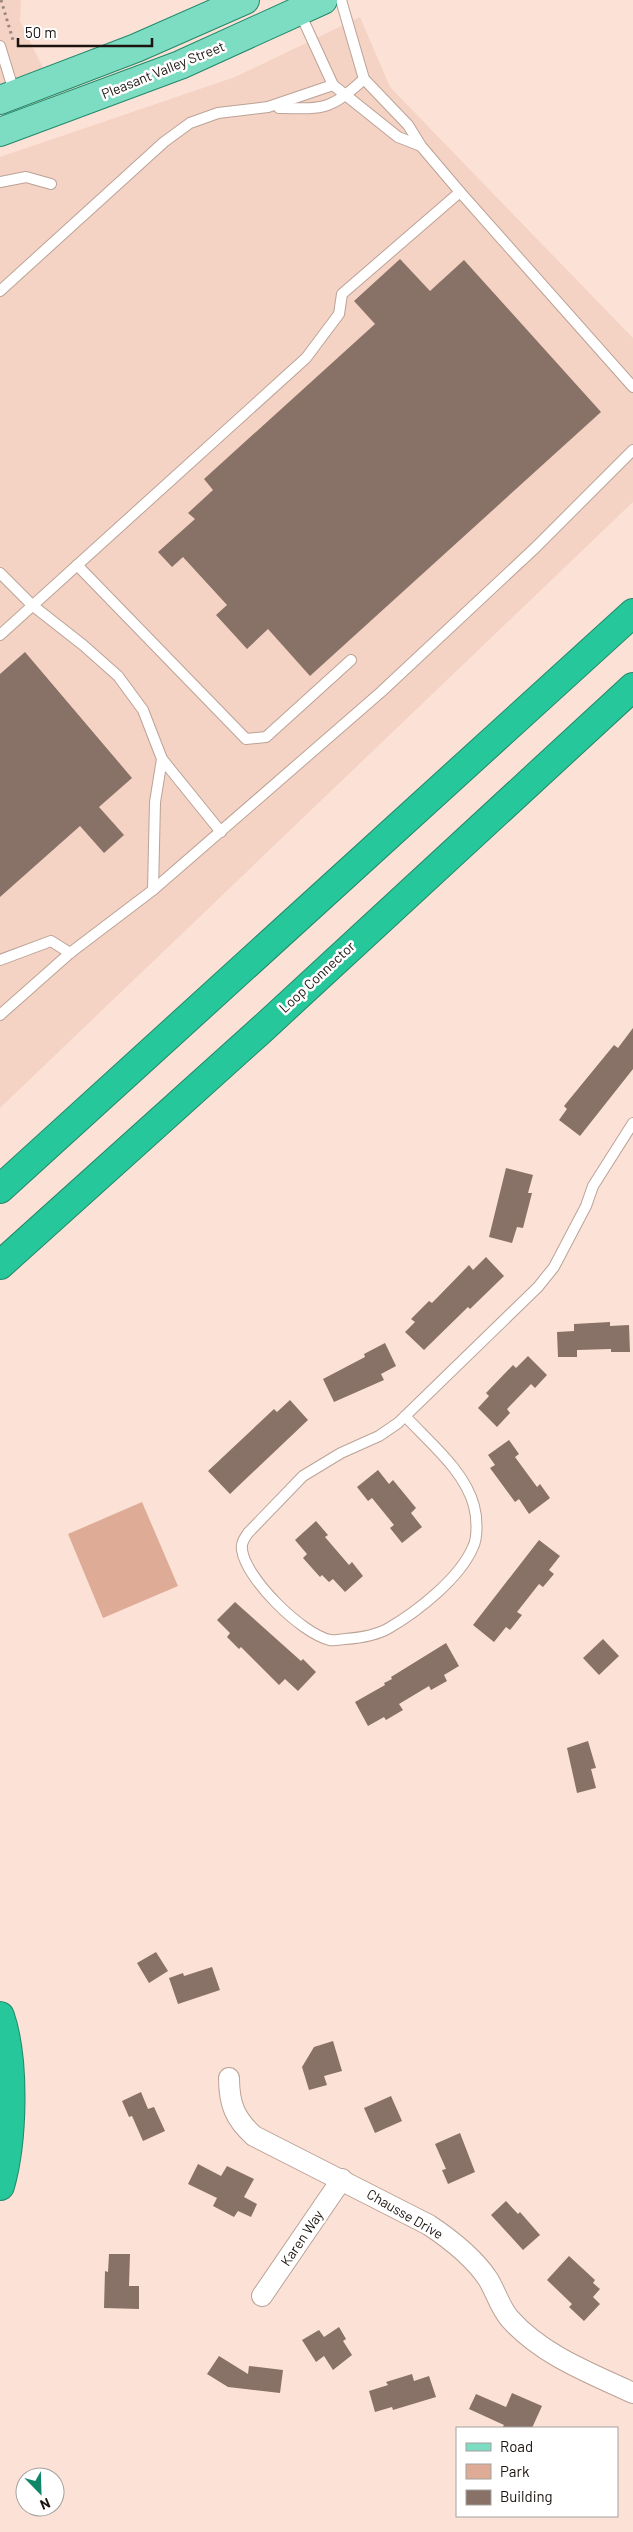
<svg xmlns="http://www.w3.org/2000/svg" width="633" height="2532" viewBox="0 0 633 2532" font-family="Barlow,sans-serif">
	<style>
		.built { fill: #f5d3c4 }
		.green { fill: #deac96 }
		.building { fill: #887166 }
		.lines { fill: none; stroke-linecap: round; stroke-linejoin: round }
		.lane-casing { stroke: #bba297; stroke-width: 12 }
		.street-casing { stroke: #bba297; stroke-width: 22 }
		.primary-casing { stroke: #22886a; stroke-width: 30 }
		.highway-casing { stroke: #22886a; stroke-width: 30 }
		.path { stroke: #99877f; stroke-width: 3; stroke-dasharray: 2.5 4; stroke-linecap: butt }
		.lane { stroke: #fff; stroke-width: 10 }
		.street { stroke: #fff; stroke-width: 20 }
		.primary { stroke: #7dddc3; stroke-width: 28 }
		.highway { stroke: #26c79b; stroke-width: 28 }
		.labels { text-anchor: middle; stroke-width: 5; stroke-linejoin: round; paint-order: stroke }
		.street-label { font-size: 14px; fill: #1c1410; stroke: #fff }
	</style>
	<rect width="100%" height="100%" fill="#fce2d6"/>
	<!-- built -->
	<g class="built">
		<polygon points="0,0 21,0 20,21 45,72 0,89"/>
		<polygon points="360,17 390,87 633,338 633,502 0,1108 0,157 235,77"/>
	</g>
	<!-- green -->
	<polygon class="green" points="142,1502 178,1586 103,1618 68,1534"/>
	<!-- building -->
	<g class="building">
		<polygon points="400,259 430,291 464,260 601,412 310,676 268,629 247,649 216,615 227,605 183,557 172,567 158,552 195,519 188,513 213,490 204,479 375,324 354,301"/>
		<polygon points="25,652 132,778 99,807 124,835 104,853 80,826 0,897 0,674"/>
		<polygon points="633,1028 633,1069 580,1136 559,1120 567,1109 564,1106 614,1045 618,1048"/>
		<polygon points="506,1168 533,1175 528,1193 532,1193 523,1228 517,1227 512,1243 489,1237"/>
		<polygon points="486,1257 504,1276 470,1309 468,1307 424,1350 405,1332 415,1322 411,1319 429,1301 432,1303 469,1265 473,1270"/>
		<polygon points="610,1322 610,1326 629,1325 630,1352 611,1352 611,1349 577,1350 577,1357 558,1357 557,1332 574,1331 574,1324"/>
		<polygon points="385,1343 396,1366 381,1374 384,1380 334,1402 323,1379 365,1357 364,1354"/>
		<polygon points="528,1356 547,1375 535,1388 531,1384 507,1409 510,1413 497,1427 478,1408 489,1396 486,1393 513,1365 516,1368"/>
		<polygon points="290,1400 308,1420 230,1494 208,1471 274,1409 277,1412"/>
		<polygon points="509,1440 519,1454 515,1457 537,1487 540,1484 550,1498 529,1514 519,1499 515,1502 490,1468 495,1465 488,1455"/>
		<polygon points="378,1470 389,1484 393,1480 416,1508 411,1513 422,1527 402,1543 390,1528 394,1525 372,1498 368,1501 357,1487"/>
		<polygon points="316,1521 328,1535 325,1537 349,1565 352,1562 363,1576 345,1592 333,1579 329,1582 322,1575 320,1577 303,1558 307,1554 295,1540"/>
		<polygon points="539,1540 560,1556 549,1570 554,1574 543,1587 539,1584 517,1612 522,1615 510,1630 506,1627 494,1642 473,1625"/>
		<polygon points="235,1602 301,1661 303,1659 316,1672 298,1691 285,1679 279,1685 241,1647 239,1649 227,1637 230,1633 217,1620"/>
		<polygon points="603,1639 619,1656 599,1675 583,1658"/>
		<polygon points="446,1643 459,1666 444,1675 447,1681 431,1690 429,1686 399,1704 403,1710 386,1720 384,1717 368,1726 355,1702 385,1685 384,1683 392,1679 391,1677"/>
		<polygon points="588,1741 596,1768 591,1769 596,1788 577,1793 567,1748"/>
		<polygon points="156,1952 168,1971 149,1983 137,1963"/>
		<polygon points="212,1967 220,1990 178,2004 169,1978 183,1973 184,1976"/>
		<polygon points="333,2041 342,2071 324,2076 327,2085 309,2090 302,2067 314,2047"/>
		<polygon points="141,2092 148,2109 154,2107 165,2131 143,2141 132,2116 129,2117 122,2101"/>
		<polygon points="391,2096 402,2121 375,2133 364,2108"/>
		<polygon points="460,2133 475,2172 448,2184 442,2170 446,2169 435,2144"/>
		<polygon points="198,2164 221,2176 227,2166 254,2179 244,2197 257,2204 251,2217 238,2211 234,2217 213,2206 217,2198 188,2184"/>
		<polygon points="506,2201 518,2214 520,2212 540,2235 523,2250 491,2215"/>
		<polygon points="109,2254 130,2254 129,2286 139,2286 139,2309 104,2308 105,2271 108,2272"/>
		<polygon points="569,2256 595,2280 593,2283 600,2289 593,2297 600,2304 584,2321 569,2307 572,2304 547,2280"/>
		<polygon points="339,2327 346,2339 343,2341 352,2355 333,2370 324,2356 316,2362 302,2340 319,2330 324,2337"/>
		<polygon points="219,2356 248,2374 249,2366 283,2370 280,2393 228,2387 207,2374"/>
		<polygon points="412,2374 414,2381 429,2376 436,2397 393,2410 392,2407 375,2412 369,2391 388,2385 386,2382"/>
		<polygon points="512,2393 542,2406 532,2428 502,2428 504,2425 469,2409 476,2394 506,2407"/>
	</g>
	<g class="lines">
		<!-- lane casing -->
		<g class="lane-casing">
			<g id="lane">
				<polyline points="341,0 364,79 408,125 421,146 460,192 633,387"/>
				<polyline points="299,11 333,85 398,137 421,146"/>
				<polyline points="0,46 15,95"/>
				<path d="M279 108C325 109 330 110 364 79"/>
				<polyline points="0,182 26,177 51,184"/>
				<polyline points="0,291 164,142 190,123 218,113 268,107 333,85"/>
				<polyline points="77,565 246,739 266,737 351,660"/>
				<polyline points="0,573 32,605 83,645 118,676 143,710 162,759 221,832"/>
				<polyline points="0,635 306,358 339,314 342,294 460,192"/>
				<polyline points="153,890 155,802 162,759"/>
				<polyline points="0,960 51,941 70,953"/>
				<polyline points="0,1015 70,953 153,890 381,692 535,548 633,450"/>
				<path d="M405 1416C429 1442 465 1471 474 1506 477 1517 478 1537 473 1547 460 1578 418 1611 389 1628 377 1635 359 1638 345 1639 341 1639 335 1641 330 1640 302 1634 246 1579 242 1550 241 1543 244 1539 248 1533L303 1476 341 1453 379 1436 398 1423 538 1287 554 1267 586 1206 593 1186 633 1123"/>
			</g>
		</g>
		<!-- street casing -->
		<g class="street-casing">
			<g id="street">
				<path d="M229 2078C229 2104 235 2119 254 2136L429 2225C450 2239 474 2258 488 2279 496 2292 500 2308 510 2319 542 2355 590 2373 633 2393"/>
				<polyline points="262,2296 342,2179"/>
			</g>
		</g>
		<!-- primary casing -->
		<g class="primary-casing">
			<g id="primary">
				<polyline points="0,100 136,48 245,0"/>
				<polyline points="0,132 180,65 323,0"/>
			</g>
		</g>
		<!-- highway casing -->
		<g class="highway-casing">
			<g id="highway">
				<polyline points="0,1189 633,613"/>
				<polyline points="0,1265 260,1031 633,687"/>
				<path d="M0 2016C15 2060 13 2141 0 2186"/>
			</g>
		</g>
		<!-- path -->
		<polyline class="path" points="1,0 13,40"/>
		<!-- lane -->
		<use href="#lane" class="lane"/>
		<!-- street -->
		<use href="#street" class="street"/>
		<!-- primary -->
		<use href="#primary" class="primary"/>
		<!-- highway -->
		<use href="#highway" class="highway"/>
	</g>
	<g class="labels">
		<!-- street labels -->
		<g class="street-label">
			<text transform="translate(163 70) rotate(-22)" y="5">Pleasant Valley Street</text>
			<text transform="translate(317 977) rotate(-43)" y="5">Loop Connector</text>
			<text transform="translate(405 2214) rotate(30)" y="5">Chausse Drive</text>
			<text transform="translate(302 2238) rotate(-56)" y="5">Karen Way</text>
		</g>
	</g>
	<!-- legend -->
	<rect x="456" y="2427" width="162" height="90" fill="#ffffff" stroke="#a4a19f"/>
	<rect x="466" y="2443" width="25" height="8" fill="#7dddc3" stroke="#a4a19f"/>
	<text x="500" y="2452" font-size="15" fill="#1c1410">Road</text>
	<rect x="466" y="2464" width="25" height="15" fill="#deac96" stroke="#a4a19f"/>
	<text x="500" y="2477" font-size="15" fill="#1c1410">Park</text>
	<rect x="466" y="2490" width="25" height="15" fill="#887166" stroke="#a4a19f"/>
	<text x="500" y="2502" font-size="15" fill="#1c1410">Building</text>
	<!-- north arrow -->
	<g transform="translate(40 2492) rotate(157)"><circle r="24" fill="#ffffff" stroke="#a4a19f"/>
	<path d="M0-4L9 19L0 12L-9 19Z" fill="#0f8667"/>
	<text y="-8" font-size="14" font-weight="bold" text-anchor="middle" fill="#1c1410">N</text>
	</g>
	<!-- scale -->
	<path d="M18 38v8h134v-8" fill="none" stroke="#1c1410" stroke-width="2.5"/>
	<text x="25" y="38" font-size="15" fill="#1c1410" stroke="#ffffff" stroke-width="4" paint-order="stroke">50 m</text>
</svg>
